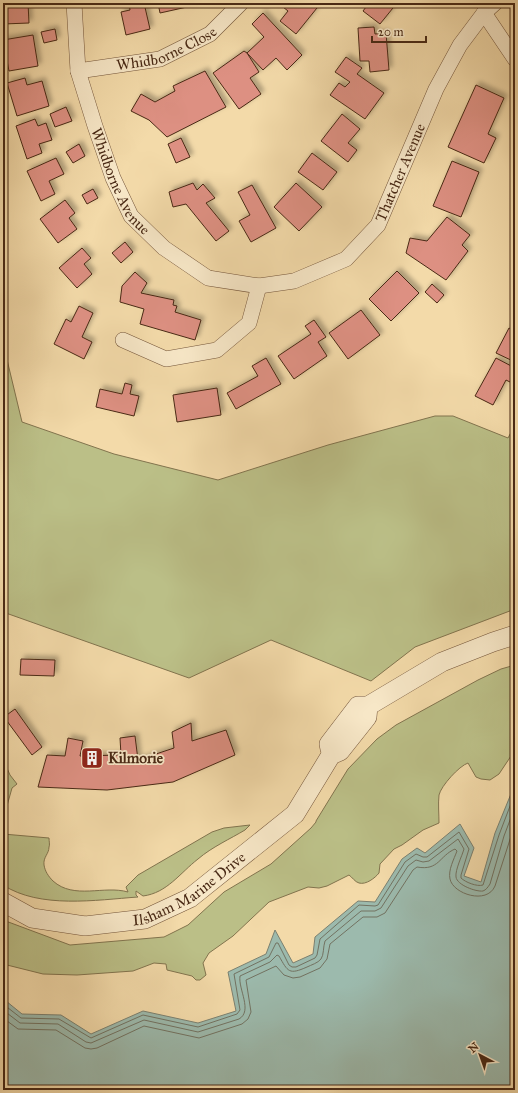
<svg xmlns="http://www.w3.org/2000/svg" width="518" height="1093" viewBox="0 0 518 1093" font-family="'IM FELL Great Primer',serif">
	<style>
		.green { fill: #bbbf87; stroke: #82744e }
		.water { fill: #9cbaad; stroke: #7b8070 }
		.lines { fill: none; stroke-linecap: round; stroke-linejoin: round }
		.shore { stroke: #727261; stroke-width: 1 }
		.building { fill: #dd9082; stroke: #492915; filter: url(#shadow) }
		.minor-casing { stroke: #74553a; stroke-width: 16 }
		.tertiary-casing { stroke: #74553a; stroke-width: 20 }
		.minor { stroke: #f7e7c7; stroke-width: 15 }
		.tertiary { stroke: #f7e7c7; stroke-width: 19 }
		.labels { text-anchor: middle; stroke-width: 3.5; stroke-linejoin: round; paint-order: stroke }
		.street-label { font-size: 15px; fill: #492915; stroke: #f7e7c7 }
		.poi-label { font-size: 15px; font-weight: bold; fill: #492915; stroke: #f7e7c7; text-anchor: start }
	</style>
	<defs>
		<filter id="shadow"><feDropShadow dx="3.5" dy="-3.5" stdDeviation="2" flood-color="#0004"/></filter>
	</defs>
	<rect width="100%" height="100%" fill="#f3daa9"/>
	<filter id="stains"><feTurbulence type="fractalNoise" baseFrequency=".005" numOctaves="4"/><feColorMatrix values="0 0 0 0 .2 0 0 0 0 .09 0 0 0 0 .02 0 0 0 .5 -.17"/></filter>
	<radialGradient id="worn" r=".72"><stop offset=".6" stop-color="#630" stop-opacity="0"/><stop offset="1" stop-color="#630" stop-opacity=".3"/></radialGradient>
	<!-- green -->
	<g class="green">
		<polygon points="3,343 22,422 114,454 218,480 328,445 435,416 453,416 508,438 515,425 515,609 415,647 371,681 271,640 189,678 3,612"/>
		<path d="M515 665V750L499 774 490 780 481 779 476 777 468 763C459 766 441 786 439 795 438 804 439 814 439 823L423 830 402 845 394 849 380 864 379 873C375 878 366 885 359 883 355 882 352 877 349 875L327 886 319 888 308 887 269 902 233 936 209 953 203 963 206 975 200 980H196L192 976 167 970 166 964 154 963 133 971 77 975 43 974 3 964V920L70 945 164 937 188 925 224 892 271 864 311 828 316 822V821L348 769 377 739 396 725 478 680 501 669Z"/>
		<polygon points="3,759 10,775 17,784 12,788 3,820"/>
		<path d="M250 825 245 830C230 839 212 847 198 859 180 873 167 893 143 896L136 891V895L138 897C96 900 40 909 3 885V834L49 838C49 841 50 845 49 847 49 854 43 857 44 865 45 871 48 876 53 881 74 900 104 885 128 892L126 887 138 875 212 832 224 828Z"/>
	</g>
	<!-- water -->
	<polygon class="water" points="515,784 515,1090 3,1090 3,1000 6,1001 22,1014 61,1015 91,1034 143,1011 198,1023 236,1011 228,972 266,954 275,930 293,963 313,954 315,937 358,901 375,902 402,859 417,848 425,853 460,824 474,848 464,876 481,882 495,833"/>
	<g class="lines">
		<!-- shore -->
		<g class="shore">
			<path d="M3 1004 21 1018 59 1019 91 1038 143 1015 198 1027 237 1014 240 1010 234 974 269 957 276 943H278L289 965 292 967H296L315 958 317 955 320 939 359 905 375 906 378 905 405 862 416 854 423 857H427L459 832 469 849 461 875V878C465 882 477 887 483 885L499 835 515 793"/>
			<path d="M3 1010 20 1023 58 1024 86 1042 91 1043 144 1020 198 1032 239 1019C253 1011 238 989 240 976L270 962 277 955 279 956C288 972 289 975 307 967 311 965 318 963 321 959 324 955 323 947 325 941L361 911H375L381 908 408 866 416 860 423 862 429 861 458 839 464 849C462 856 455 870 456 877 457 885 476 892 483 891 486 890 488 887 490 884L504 836 515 807"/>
			<path d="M3 1018 18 1029 56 1030 85 1048 91 1049 97 1048 144 1026 199 1038 242 1024 248 1019 251 1012 246 980 276 966 284 975 293 978 300 977 320 968 327 959 330 944 363 917H377L385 913 413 870 417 867C439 871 439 856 455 849L457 851C454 859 448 870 450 879 453 894 487 905 495 886L515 824"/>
		</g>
	</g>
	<!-- building -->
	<g class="building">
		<polygon points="3,3 28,3 29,23 3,24"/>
		<polygon points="129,3 144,3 150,29 126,35 121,12 130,10"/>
		<polygon points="158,3 195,3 196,5 160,13"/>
		<polygon points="287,3 321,3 296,34 280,21 288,11 283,7"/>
		<polygon points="369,3 397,3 380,24 363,11"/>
		<polygon points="263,13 302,55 287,70 276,58 263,70 247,53 264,37 252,24"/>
		<polygon points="374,27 375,34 386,33 389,70 370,72 369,61 360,61 358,28"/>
		<polygon points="55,29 57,40 44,43 41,32"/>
		<polygon points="33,35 38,66 9,71 6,55 3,56 3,40"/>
		<polygon points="244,51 247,53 259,72 250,78 261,94 239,109 213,73"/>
		<polygon points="346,57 362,68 357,74 384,93 365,119 330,95 339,83 345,87 350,82 335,72"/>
		<polygon points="205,71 226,107 167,137 149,120 131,111 141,94 155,102 175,91 173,86"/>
		<polygon points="25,78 27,85 42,81 49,106 17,116 7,83"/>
		<polygon points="476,85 504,98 488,134 496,138 484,163 448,147"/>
		<polygon points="66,107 72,121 55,127 50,114"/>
		<polygon points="342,114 360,129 348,143 357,150 348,162 321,141"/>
		<polygon points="35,119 38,126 46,123 52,140 39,144 42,153 27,159 16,126"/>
		<polygon points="181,138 190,157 176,163 168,144"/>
		<polygon points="79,144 85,156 73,163 66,152"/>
		<polygon points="312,153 337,172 323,190 298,172"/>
		<polygon points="56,158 64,174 49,181 55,194 41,201 27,171"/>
		<polygon points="452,161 479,172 461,217 433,206"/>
		<polygon points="193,183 197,190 203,184 215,198 206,203 229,231 216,241 186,204 173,207 169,192"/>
		<polygon points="296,183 322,207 299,231 274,207"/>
		<polygon points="252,185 276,228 251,242 239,221 250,215 238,192"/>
		<polygon points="93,189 98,198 87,204 82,195"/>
		<polygon points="65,200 75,213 69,218 77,229 58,243 40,219"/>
		<polygon points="447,217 470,235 462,245 468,251 446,280 406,253 410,238 427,241"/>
		<polygon points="125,242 133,252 121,263 112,253"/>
		<polygon points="82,248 91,258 84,264 92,274 77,288 59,268"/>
		<polygon points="397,271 419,293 391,321 369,299"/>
		<polygon points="135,272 147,283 141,293 174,300 173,305 177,306 175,312 201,320 195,340 140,324 144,309 120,302 122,286"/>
		<polygon points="432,284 444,295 437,303 425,292"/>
		<polygon points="79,306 93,313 82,337 92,342 84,359 54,344 66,319 71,322"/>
		<polygon points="361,310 380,335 348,359 329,333"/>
		<polygon points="314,320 326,337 318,342 327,356 294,379 278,356 311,334 305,326"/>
		<polygon points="509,328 515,331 515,362 496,353"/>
		<polygon points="266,358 281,384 236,409 227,393 258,376 252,366"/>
		<polygon points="496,358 515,368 515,382 514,384 506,380 493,405 475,396"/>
		<polygon points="125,383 132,385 130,394 139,396 134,416 96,407 100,389 122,394"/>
		<polygon points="217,388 221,415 177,422 173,395"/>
		<polygon points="21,659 55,660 54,676 20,675"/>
		<polygon points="15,709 42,747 32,755 4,717"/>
		<polygon points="191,723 192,741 226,730 235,755 173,782 107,790 38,787 47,755 65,756 68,738 83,741 80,756 121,755 120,738 135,736 138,760 174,748 172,732"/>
	</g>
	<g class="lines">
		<!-- minor casing -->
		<g class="minor-casing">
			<g id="minor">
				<path id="s1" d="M74 3 78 71 95 126 113 178 131 216 164 248 208 278 259 286 294 281 346 259 378 225 436 89 460 45 484 13 495 3"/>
				<polyline points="484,13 515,59"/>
				<path id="s2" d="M78 71 160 59 210 34 241 3"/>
				<polyline points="123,340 166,359 217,350 249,323 259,286"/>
			</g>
		</g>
		<!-- tertiary casing -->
		<g class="tertiary-casing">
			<g id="tertiary">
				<polyline points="330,749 329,744 358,706 368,706 442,662 493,642 515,635"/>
				<path id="s3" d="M3 902 32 918 85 926 145 919 190 898 295 814 331 755 340 751 367 717 368 706"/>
			</g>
		</g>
		<!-- minor -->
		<use href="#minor" class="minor"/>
		<!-- tertiary -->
		<use href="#tertiary" class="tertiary"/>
	</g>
	<!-- icons -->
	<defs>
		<g id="building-square" transform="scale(1.15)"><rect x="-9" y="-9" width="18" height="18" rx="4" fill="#8f2418" stroke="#f7e7c7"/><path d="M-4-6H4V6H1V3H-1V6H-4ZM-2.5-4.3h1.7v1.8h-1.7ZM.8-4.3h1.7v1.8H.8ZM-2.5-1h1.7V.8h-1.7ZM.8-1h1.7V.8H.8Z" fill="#fff"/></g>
	</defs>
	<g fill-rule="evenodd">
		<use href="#building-square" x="92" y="758"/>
	</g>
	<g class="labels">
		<!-- street labels -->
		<g class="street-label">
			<text dy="5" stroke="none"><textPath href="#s2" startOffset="92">Whidborne Close</textPath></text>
			<text dy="5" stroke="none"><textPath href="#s1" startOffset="569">Thatcher Avenue</textPath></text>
			<text dy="5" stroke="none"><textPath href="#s1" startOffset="187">Whidborne Avenue</textPath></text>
			<text dy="5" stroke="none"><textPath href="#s3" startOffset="200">Ilsham Marine Drive</textPath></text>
		</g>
		<!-- poi labels -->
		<g class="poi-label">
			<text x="108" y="763">Kilmorie</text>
		</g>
	</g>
	<!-- margin -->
	<rect width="518" height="1093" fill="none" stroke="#f3daa9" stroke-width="16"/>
	<rect x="4" y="4" width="510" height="1085" fill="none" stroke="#492915" stroke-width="2"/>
	<rect x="8" y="8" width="502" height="1077" fill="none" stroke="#492915"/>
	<!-- north arrow -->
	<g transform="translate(480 1055) rotate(319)" stroke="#f7e7c7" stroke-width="3" paint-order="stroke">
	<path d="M0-3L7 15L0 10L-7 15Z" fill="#492915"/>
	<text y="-6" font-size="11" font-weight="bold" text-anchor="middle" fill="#492915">N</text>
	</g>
	<!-- scale -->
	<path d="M372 36v6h54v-6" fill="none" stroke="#492915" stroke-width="2"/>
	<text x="378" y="36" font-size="12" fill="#492915" stroke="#f7e7c7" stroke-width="3" paint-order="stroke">20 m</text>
	<rect width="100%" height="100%" filter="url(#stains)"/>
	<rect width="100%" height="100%" fill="url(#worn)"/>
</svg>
